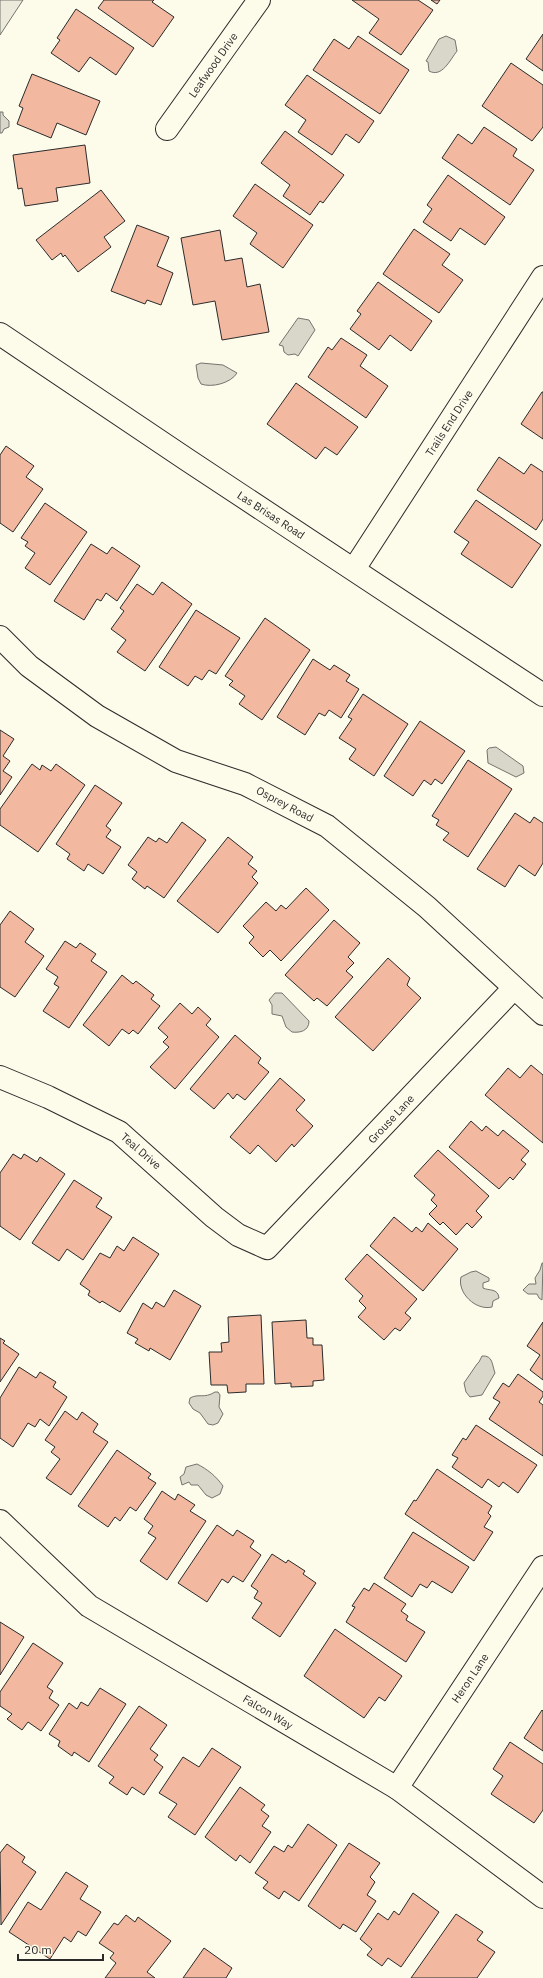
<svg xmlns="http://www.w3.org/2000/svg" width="543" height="1978" viewBox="0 0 543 1978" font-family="'IBM Plex Sans',sans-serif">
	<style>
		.green { fill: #ecebdb; stroke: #74746e }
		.water { fill: #d8d7c9; stroke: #74746e }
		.building { fill: #f2b8a0; stroke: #2b2b2b }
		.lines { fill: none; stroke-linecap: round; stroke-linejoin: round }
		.minor-casing { stroke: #2b2b2b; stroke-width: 24 }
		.tertiary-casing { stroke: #2b2b2b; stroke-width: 24 }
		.minor { stroke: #fdfbea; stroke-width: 22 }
		.tertiary { stroke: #fdfbea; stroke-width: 22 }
		.labels { text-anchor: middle; stroke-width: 3; stroke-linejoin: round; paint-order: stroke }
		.street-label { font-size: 11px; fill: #2b2b2b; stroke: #fdfbea }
	</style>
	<rect width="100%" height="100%" fill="#fdfbea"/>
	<!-- green -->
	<polygon class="green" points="0,0 23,0 0,35"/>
	<!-- water -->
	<g class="water">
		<path d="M446 36 455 40 457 51C450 60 442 78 429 71L428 62 426 61 439 39Z"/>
		<polygon points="0,112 3,112 3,115 9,121 9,127 4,129 2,133 0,133"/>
		<polygon points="298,318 309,320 315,330 298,356 295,354 288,355 284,352 283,346 279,345"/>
		<path d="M201 363 223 365 237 373C231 383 212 388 201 384L198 378 196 365Z"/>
		<polygon points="496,747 523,766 524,773 516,777 488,763 487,750 489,748"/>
		<path d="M275 993H282L309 1021C309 1031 300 1033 292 1032L286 1027 282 1016 272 1014V1005L269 1000Z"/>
		<polygon points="542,1263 543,1263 542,1300 539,1298 537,1294 528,1294 523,1290 529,1284 536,1284 535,1278 540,1270"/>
		<path d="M476 1271 489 1278V1281L483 1283V1288C489 1291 498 1288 499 1298L493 1301 492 1307C476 1311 457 1293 461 1277L471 1272Z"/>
		<path d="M482 1356C493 1355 492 1365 495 1373L482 1395 470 1397 466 1392 464 1383 477 1364 479 1362Z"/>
		<path d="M215 1392H218L220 1395 219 1407 223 1414 218 1423 213 1425 208 1424 200 1413 193 1409 189 1403 190 1398C199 1393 204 1399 215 1392Z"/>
		<path d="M197 1464C207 1469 216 1476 223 1486L220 1494 212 1498 206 1495 198 1485H191L189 1482 182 1485 180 1477 184 1474 186 1467Z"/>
	</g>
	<!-- building -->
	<g class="building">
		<polygon points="104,0 154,0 152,2 174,17 153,47 98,8"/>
		<polygon points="352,0 418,0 433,10 401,55 369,33 379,19"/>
		<polygon points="431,0 440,0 437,4"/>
		<polygon points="76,9 134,48 116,75 90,57 79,72 51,53 60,40 57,38"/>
		<polygon points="543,34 543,71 526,59"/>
		<polygon points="358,36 409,70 380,114 313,70 334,39 349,49"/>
		<polygon points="511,63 543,85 543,127 532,141 482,106"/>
		<polygon points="32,74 100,101 86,135 57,123 51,138 17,124 23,108 19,106"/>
		<polygon points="307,75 374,121 359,143 346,134 332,155 298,132 306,120 285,105"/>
		<polygon points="484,127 517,149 513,156 534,170 510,205 442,158 458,134 472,144"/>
		<polygon points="285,131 344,175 323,203 320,201 310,215 283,196 290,185 261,163"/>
		<polygon points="85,145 90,183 56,188 58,201 25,206 22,188 18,189 13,155"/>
		<polygon points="448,175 505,217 485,245 460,228 451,241 423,222 432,209 427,205"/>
		<polygon points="255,184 313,225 283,268 250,244 257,233 233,216"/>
		<polygon points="101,190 125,221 104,237 111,247 78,272 65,255 63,257 61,253 52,260 36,240"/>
		<polygon points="137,225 169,237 157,266 173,273 161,305 147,300 145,304 111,291"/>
		<polygon points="414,229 450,254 442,265 463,280 439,313 383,274"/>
		<polygon points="220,230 225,261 242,258 247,287 260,284 269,332 222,340 215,301 193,305 181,238"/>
		<polygon points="378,282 432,321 411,351 390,335 379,350 350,329 361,314 357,311"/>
		<polygon points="341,338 367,355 360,366 388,386 366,418 308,377 328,347 332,350"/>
		<polygon points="296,383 358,427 337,455 325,447 316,459 267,424"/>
		<polygon points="542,392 543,392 543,439 521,424"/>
		<polygon points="6,446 34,466 26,477 43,489 13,532 0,523 0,455"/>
		<polygon points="499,457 524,474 531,464 543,472 543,519 536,530 477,490"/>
		<polygon points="476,500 541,545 512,588 461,554 469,542 454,532"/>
		<polygon points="45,503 87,532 50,585 25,568 35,553 25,546 28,542 21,538"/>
		<polygon points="91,544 107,554 112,547 140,566 117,601 106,593 101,601 97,599 84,620 54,601"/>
		<polygon points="162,582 192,604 145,671 117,652 126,640 111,629 124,611 120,608 137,584 153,595"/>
		<polygon points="196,610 240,638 216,674 209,670 202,680 195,676 188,686 159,667"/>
		<polygon points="265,618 310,650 262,720 239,704 245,696 229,685 233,681 225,676"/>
		<polygon points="313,659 330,670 334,665 350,675 346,681 359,689 341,718 329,710 325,716 319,713 305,735 277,717"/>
		<polygon points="363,694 408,724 374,776 349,759 356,749 339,738 352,719 348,717"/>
		<polygon points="420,721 465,751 442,784 435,779 431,785 424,780 413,796 384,776"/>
		<polygon points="0,730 14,739 3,756 10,761 3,771 12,777 0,795"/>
		<polygon points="468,760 512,789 468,857 443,840 449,833 436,825 439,820 432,816"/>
		<polygon points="32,764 40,770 42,765 51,771 56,764 85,785 38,852 0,825 0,809"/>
		<polygon points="95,785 122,803 106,826 111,830 106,837 121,847 103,874 88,864 84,871 67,859 70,854 56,844"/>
		<polygon points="515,813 530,823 534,817 543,823 543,863 535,876 519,865 505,887 477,869"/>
		<polygon points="182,822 206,840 164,898 147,886 145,889 132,879 137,872 128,865 148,837 156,842 159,838 167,843"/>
		<polygon points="228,837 253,857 248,864 257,871 252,877 258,883 218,933 177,901"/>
		<polygon points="306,888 329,910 281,961 270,950 263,957 249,943 254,937 243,926 266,902 276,911 281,905 286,909"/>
		<polygon points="10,911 34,929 25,942 44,956 15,997 0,987 0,925"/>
		<polygon points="334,920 360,943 348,957 354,963 346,971 353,977 327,1006 317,998 314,1001 285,975"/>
		<polygon points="65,941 76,948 80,943 96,954 91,961 107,972 69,1028 43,1011 59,987 54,984 58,977 46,969"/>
		<polygon points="388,958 410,978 407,985 421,998 373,1051 335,1017"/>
		<polygon points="122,975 133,984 136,981 154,995 151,999 160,1006 138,1034 133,1030 129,1034 122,1029 109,1046 83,1025"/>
		<polygon points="180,1003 192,1014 198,1007 211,1019 206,1025 219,1037 175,1089 150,1067 169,1047 163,1042 168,1037 158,1028"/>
		<polygon points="235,1035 261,1058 258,1063 269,1072 245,1100 237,1094 233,1099 228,1093 214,1109 190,1089"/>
		<polygon points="531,1065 543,1075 543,1143 485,1095 508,1068 520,1078"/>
		<polygon points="280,1078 305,1100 296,1110 313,1126 294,1147 292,1144 276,1162 258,1145 250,1154 230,1137"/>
		<polygon points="471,1121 482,1131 486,1126 498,1136 503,1130 529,1151 521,1160 526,1164 513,1180 510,1177 499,1189 449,1147"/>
		<polygon points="438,1150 489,1196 476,1211 482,1217 472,1228 467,1223 456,1235 443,1222 440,1225 429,1214 437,1206 431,1200 435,1195 414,1176"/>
		<polygon points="13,1154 21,1159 24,1154 37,1162 40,1157 65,1174 20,1240 0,1226 0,1173"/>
		<polygon points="74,1180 102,1198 96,1207 112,1217 83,1260 67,1249 59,1261 32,1243"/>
		<polygon points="394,1217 412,1232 416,1227 422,1232 428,1223 458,1249 423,1291 370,1246"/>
		<polygon points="133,1237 159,1254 120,1312 102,1301 100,1303 88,1295 90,1291 80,1284 100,1253 110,1258 117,1246 124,1251"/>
		<polygon points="367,1254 417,1299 405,1313 411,1318 400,1331 395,1328 384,1340 358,1317 366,1308 359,1301 363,1296 345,1279"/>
		<polygon points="174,1290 201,1306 170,1360 150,1348 149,1351 135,1343 138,1339 127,1333 143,1303 152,1309 156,1302 164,1307"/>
		<polygon points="261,1315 264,1384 246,1384 246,1392 228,1393 227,1385 211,1385 209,1352 222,1352 221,1343 229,1342 228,1317"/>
		<polygon points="306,1320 307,1338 313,1338 313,1345 322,1345 324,1380 313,1381 313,1386 291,1387 291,1383 275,1384 272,1322"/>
		<polygon points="543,1322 543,1380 530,1370 540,1355 527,1346"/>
		<polygon points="0,1338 5,1341 3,1343 19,1354 0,1382"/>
		<polygon points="19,1367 36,1378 40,1372 56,1382 53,1387 67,1397 49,1426 40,1419 35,1427 28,1423 13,1447 0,1438 0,1398"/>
		<polygon points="518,1374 543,1392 543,1396 539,1402 543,1405 543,1456 489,1419 500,1402 493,1398 503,1383 509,1387"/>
		<polygon points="65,1411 77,1420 82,1412 98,1424 93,1432 108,1442 71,1495 46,1478 60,1459 51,1452 55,1447 45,1440"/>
		<polygon points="476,1425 537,1465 518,1493 503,1482 499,1487 488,1479 482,1488 452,1467 458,1458 452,1455 463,1438 466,1440"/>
		<polygon points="117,1450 151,1474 148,1478 156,1483 136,1511 130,1507 120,1521 115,1517 108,1527 78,1506"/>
		<polygon points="437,1469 492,1506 488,1513 491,1516 484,1527 493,1532 474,1561 405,1514 414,1500 416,1501"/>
		<polygon points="162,1491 175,1500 178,1494 195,1505 190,1511 206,1521 167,1580 140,1561 156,1538 148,1533 153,1526 144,1519"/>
		<polygon points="217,1525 233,1536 237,1530 254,1541 250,1547 261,1555 243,1582 233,1576 228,1583 222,1579 207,1602 178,1583"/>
		<polygon points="413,1532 469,1567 452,1593 432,1581 427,1588 420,1584 412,1597 384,1578"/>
		<polygon points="272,1554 286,1563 288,1560 305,1571 303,1574 316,1583 280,1637 252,1618 262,1603 254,1598 258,1591 251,1586"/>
		<polygon points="374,1583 406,1604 401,1611 408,1616 406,1620 425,1632 406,1662 346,1622 355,1607 352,1606 364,1588 369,1591"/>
		<polygon points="0,1622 24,1637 0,1675"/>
		<polygon points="335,1629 402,1676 385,1701 379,1697 364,1718 304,1676"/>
		<polygon points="33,1643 63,1663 47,1687 53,1691 49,1698 59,1705 41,1731 28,1722 22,1730 7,1719 12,1714 0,1706 0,1692"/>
		<polygon points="100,1688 126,1704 89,1762 74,1752 72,1756 58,1746 60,1741 49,1734 69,1703 77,1709 81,1702 88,1706"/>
		<polygon points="139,1706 167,1725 150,1749 158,1755 154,1760 163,1767 144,1795 132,1787 127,1795 109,1783 114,1777 98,1766"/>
		<polygon points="542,1710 543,1711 543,1751 524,1738"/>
		<polygon points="510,1742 543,1764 543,1810 534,1823 491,1794 503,1776 493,1769"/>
		<polygon points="212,1748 241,1767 195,1835 168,1817 177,1804 159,1793 183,1757 199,1767"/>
		<polygon points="240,1787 265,1805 261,1810 269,1816 262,1826 271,1832 250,1863 240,1855 236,1861 205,1837"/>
		<polygon points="308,1824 337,1845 299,1901 284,1891 279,1899 263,1888 268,1882 255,1873 274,1846 284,1852 288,1845 292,1848"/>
		<polygon points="349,1843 380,1863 370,1877 375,1882 367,1895 376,1901 356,1932 343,1924 340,1929 308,1906"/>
		<polygon points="7,1844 25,1857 22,1862 36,1872 1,1925 0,1853"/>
		<polygon points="66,1872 88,1886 80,1899 101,1912 86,1936 78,1931 71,1942 64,1937 50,1959 9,1932 28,1902 41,1910"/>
		<polygon points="413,1893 439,1912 401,1967 388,1958 382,1966 367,1955 372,1949 360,1939 378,1913 388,1920 394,1911 399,1915"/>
		<polygon points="456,1914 483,1932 477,1940 495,1952 477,1978 411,1978"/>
		<polygon points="126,1915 135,1922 138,1917 171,1941 147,1972 155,1978 105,1978 116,1963 110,1958 114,1953 99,1943 114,1923 118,1925"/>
		<polygon points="204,1948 232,1968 226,1978 183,1978"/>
	</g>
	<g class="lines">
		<!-- minor casing -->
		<g class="minor-casing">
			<g id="minor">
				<polyline points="167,129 259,0"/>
				<polyline points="354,569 543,277"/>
				<polyline points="0,637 29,666 97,716 176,761 245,784 327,826 427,907 543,1014"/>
				<polyline points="0,1077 48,1097 119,1132 214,1217 238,1235 267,1248 514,988"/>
				<polyline points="0,1521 89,1606 397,1788 543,1897"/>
				<polyline points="397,1788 543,1567"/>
			</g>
		</g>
		<!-- tertiary casing -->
		<g class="tertiary-casing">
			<polyline id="tertiary" points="0,334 186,459 543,695"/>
		</g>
		<!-- minor -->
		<use href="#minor" class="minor"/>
		<!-- tertiary -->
		<use href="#tertiary" class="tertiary"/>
	</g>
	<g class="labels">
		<!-- street labels -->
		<g class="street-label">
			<text transform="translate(213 65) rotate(-55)" y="4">Leafwood Drive</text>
			<text transform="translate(449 423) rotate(-57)" y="4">Trails End Drive</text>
			<text transform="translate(271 515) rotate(33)" y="4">Las Brisas Road</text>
			<text transform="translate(285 804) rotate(28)" y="4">Osprey Road</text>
			<text transform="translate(391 1119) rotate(-47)" y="4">Grouse Lane</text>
			<text transform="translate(141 1151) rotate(41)" y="4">Teal Drive</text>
			<text transform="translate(470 1678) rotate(-56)" y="4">Heron Lane</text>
			<text transform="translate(268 1712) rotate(31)" y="4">Falcon Way</text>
		</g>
	</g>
	<!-- scale -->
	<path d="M18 1954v6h85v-6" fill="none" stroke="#2b2b2b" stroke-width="2"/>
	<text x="24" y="1954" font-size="12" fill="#2b2b2b" stroke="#fdfbea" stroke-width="3" paint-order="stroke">20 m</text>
</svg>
